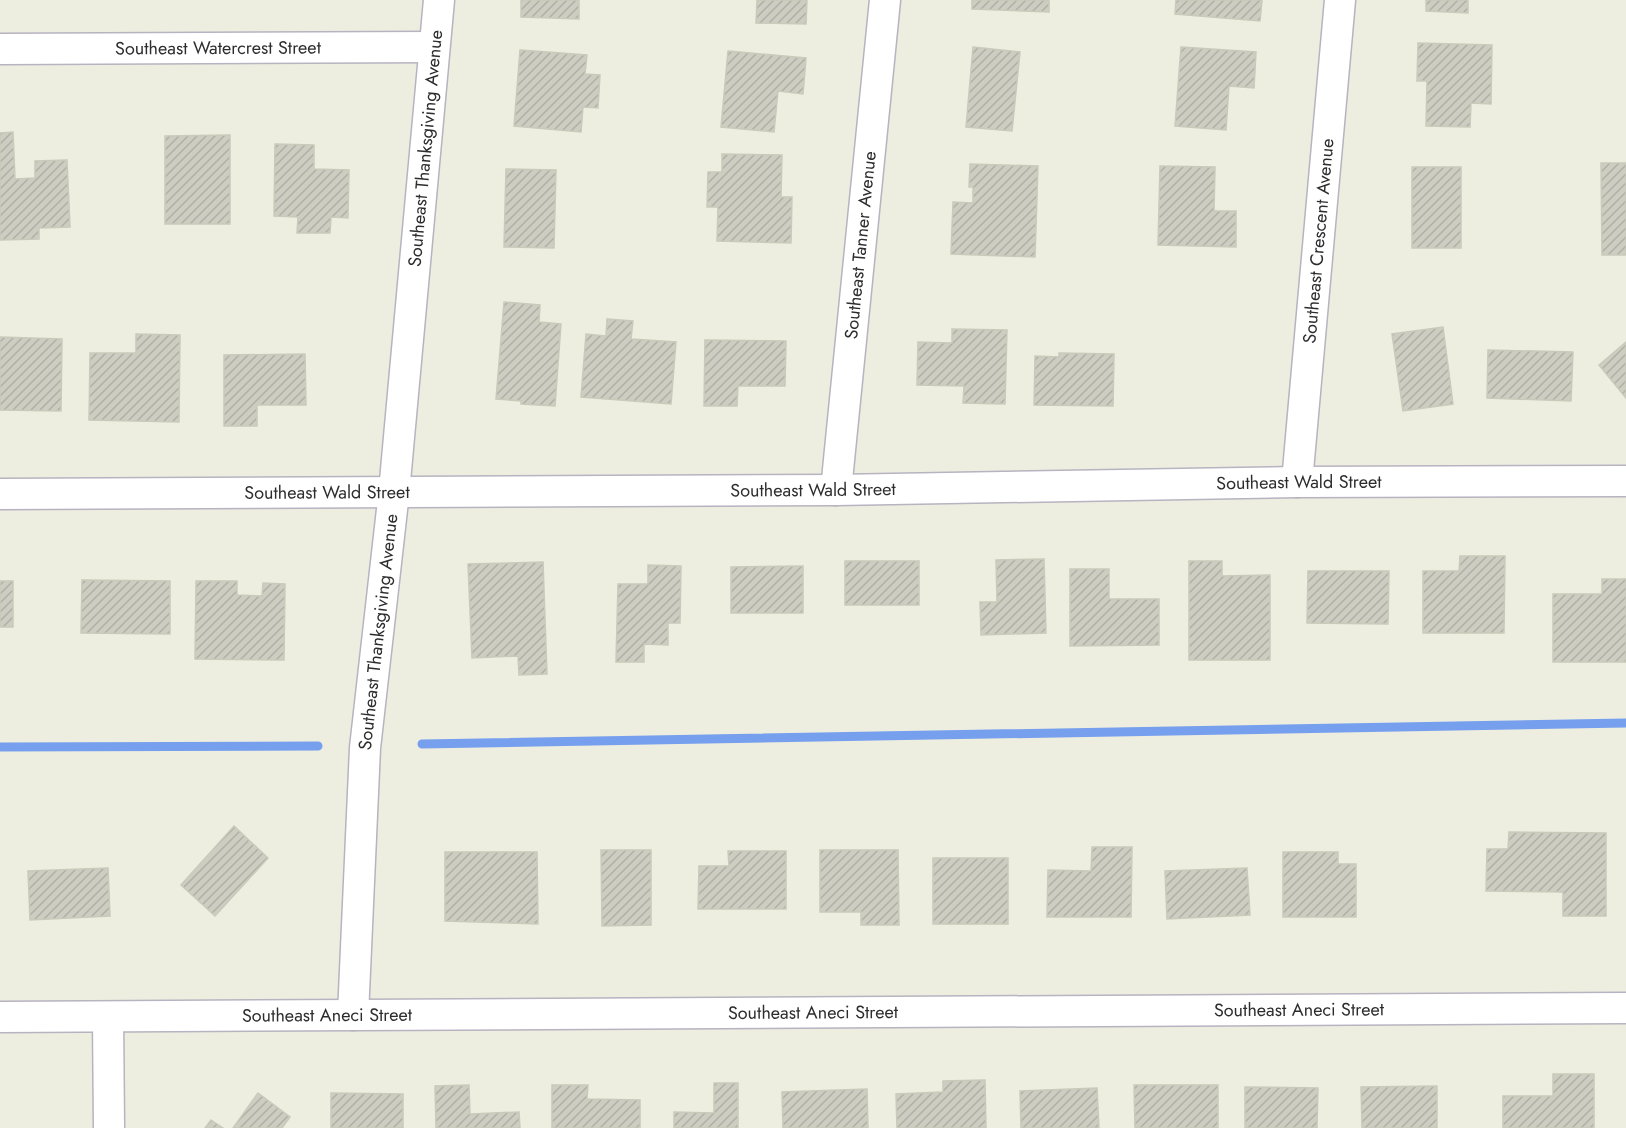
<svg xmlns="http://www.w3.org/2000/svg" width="1626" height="1128" viewBox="0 0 1626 1128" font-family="Jost,sans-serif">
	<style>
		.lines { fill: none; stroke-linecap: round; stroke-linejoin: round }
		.stream { stroke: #769fee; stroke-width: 9 }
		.building { fill: url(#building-hatch); stroke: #cacaba; stroke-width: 1.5 }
		.minor-casing { stroke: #b7b3c0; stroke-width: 33 }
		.minor { stroke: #fff; stroke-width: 30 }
		.labels { text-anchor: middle; stroke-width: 4.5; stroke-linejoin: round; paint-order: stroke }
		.street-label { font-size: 18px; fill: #2d2d2d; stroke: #fff }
	</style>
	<defs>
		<pattern id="building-hatch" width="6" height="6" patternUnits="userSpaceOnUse" patternTransform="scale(1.5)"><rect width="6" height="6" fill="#cdcdc2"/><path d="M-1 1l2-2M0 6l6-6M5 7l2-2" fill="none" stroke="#b0b0a7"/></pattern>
	</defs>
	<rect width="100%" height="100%" fill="#eeeee0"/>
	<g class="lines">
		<!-- stream -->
		<g class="stream">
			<polyline points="422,744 1626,723"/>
			<polyline points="0,747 318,746"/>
		</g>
	</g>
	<!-- building -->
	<g class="building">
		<polygon points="521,0 579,0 579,19 521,17"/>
		<polygon points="757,0 807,0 806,24 756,23"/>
		<polygon points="972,0 1049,0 1049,12 972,9"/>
		<polygon points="1176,0 1262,0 1260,21 1175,14"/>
		<polygon points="1426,0 1468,0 1468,13 1426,11"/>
		<polygon points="1418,43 1492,45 1491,104 1471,103 1470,127 1426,126 1427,81 1417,81"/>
		<polygon points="973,47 1020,52 1012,131 966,127"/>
		<polygon points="1181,47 1256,52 1254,88 1229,86 1226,130 1175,126"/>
		<polygon points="520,50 587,55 585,74 600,75 598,108 583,107 581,132 514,126"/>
		<polygon points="728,51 806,58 803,94 778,91 774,132 721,127"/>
		<polygon points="13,132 15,179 35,178 35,161 67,160 70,227 39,228 39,239 0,240 0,133"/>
		<polygon points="230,135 230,224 165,224 165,136"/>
		<polygon points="275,144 314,145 314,169 349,170 348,218 331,217 330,233 297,233 298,217 274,216"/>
		<polygon points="722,154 782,155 781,197 792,197 791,243 717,241 718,207 707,207 708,172 722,172"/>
		<polygon points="1601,163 1626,163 1626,255 1602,255"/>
		<polygon points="970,164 1038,166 1035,257 951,254 953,202 973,203 973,187 969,187"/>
		<polygon points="1160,166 1215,167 1214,211 1236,211 1236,247 1158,245"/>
		<rect x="1412" y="167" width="49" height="81"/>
		<polygon points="506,169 556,170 554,248 504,247"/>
		<polygon points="504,302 540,305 539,322 561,324 555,406 521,404 521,401 496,399"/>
		<polygon points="607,319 633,321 631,339 676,342 671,404 581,397 586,334 606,336"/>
		<polygon points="1443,327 1453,404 1403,411 1392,334"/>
		<polygon points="952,329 1007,330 1005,404 963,403 964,386 917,385 918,342 952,343"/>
		<polygon points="136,334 180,335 179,422 89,420 90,353 136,353"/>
		<polygon points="0,337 62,339 61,411 0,410"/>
		<polygon points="705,340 786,341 785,386 738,386 737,406 704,406"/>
		<polygon points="1626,342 1626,398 1599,365"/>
		<polygon points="1488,350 1573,352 1571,401 1487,398"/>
		<polygon points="1059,353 1114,354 1113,406 1034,405 1035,356 1059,357"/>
		<polygon points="305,354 306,405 257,405 257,426 224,426 224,355"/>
		<polygon points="1460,556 1505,556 1504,633 1423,633 1423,571 1459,571"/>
		<polygon points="1044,559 1046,633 981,635 980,602 997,602 996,560"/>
		<rect x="845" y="561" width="74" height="44"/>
		<polygon points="1189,561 1222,561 1222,576 1270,575 1270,660 1189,660"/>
		<polygon points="543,562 547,674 519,675 518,656 472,658 468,564"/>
		<polygon points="648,565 681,566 680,623 668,623 668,645 644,644 644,662 616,662 618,584 648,584"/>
		<polygon points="803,566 803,613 731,613 731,567"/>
		<polygon points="1070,569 1109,569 1109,599 1159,599 1159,645 1070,646"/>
		<polygon points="1308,571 1389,571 1388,624 1307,623"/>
		<polygon points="1602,579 1626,579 1626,662 1553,662 1553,594 1602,594"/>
		<polygon points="82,580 170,581 170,634 81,633"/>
		<rect x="0" y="581" width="13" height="46"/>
		<polygon points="196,581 237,581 237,595 262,596 263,583 285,584 284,660 195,659"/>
		<polygon points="234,826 268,858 215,916 181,885"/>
		<polygon points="1509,832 1606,833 1606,916 1563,916 1563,892 1486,891 1487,849 1508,849"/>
		<polygon points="1092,847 1132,847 1131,917 1047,917 1048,870 1091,871"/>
		<polygon points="601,850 651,850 651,925 602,926"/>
		<polygon points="820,850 898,850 899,925 861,925 861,912 820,912"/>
		<polygon points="728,851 786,851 786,909 698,909 699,866 729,866"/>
		<polygon points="445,852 537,852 538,924 445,921"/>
		<polygon points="1283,852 1338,852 1338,864 1356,864 1356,917 1283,917"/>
		<rect x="933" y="858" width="75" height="66"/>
		<polygon points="108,868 110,916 30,920 28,871"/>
		<polygon points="1247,868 1250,915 1167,919 1165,871"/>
		<polygon points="1553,1074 1594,1074 1594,1128 1503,1128 1503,1096 1553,1096"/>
		<polygon points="985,1080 986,1128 897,1128 896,1094 943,1092 943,1081"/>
		<polygon points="714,1083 738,1083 738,1128 674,1128 674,1112 714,1113"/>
		<polygon points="469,1085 470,1114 519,1112 520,1128 436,1128 435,1086"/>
		<polygon points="552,1085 588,1085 587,1099 640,1100 640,1128 552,1128"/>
		<polygon points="1134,1085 1218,1085 1218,1128 1135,1128"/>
		<polygon points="1437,1086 1437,1128 1362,1128 1361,1087"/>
		<polygon points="1245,1087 1318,1088 1317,1128 1245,1128"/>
		<polygon points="1097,1088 1099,1128 1021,1128 1020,1091"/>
		<polygon points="867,1089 868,1128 783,1128 782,1092"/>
		<polygon points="258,1093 290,1117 282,1128 233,1128"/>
		<polygon points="331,1093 403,1094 403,1128 331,1128"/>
		<polygon points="211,1120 223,1128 205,1128"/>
	</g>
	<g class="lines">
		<!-- minor casing -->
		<g class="minor-casing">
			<g id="minor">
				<path id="s1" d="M0 49 434 47"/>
				<path id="s2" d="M1297 482 1340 0"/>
				<path id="s3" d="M836 490 885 0"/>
				<path id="s4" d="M0 494 836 490 1297 482 1626 481"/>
				<path id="s5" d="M353 1015 365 748 394 492 439 0"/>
				<path id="s6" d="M0 1017 1626 1008"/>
				<polyline points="108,1017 109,1128"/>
			</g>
		</g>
		<!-- minor -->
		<use href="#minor" class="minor"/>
	</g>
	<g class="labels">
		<!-- street labels -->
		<g class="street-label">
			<text dy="6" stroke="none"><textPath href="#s1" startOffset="218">Southeast Watercrest Street</textPath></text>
			<text dy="6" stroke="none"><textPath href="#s5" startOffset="870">Southeast Thanksgiving Avenue</textPath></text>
			<text dy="6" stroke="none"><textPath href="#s2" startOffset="242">Southeast Crescent Avenue</textPath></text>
			<text dy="6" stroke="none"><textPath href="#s3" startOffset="246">Southeast Tanner Avenue</textPath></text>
			<text dy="6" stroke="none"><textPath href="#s4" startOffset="1299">Southeast Wald Street</textPath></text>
			<text dy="6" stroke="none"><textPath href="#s4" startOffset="813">Southeast Wald Street</textPath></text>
			<text dy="6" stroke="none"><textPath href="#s4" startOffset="327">Southeast Wald Street</textPath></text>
			<text dy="6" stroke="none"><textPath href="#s5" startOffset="384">Southeast Thanksgiving Avenue</textPath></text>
			<text dy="6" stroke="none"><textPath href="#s6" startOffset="1299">Southeast Aneci Street</textPath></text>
			<text dy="6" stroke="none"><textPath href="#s6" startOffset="813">Southeast Aneci Street</textPath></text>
			<text dy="6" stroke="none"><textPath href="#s6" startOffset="327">Southeast Aneci Street</textPath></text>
		</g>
	</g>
</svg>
